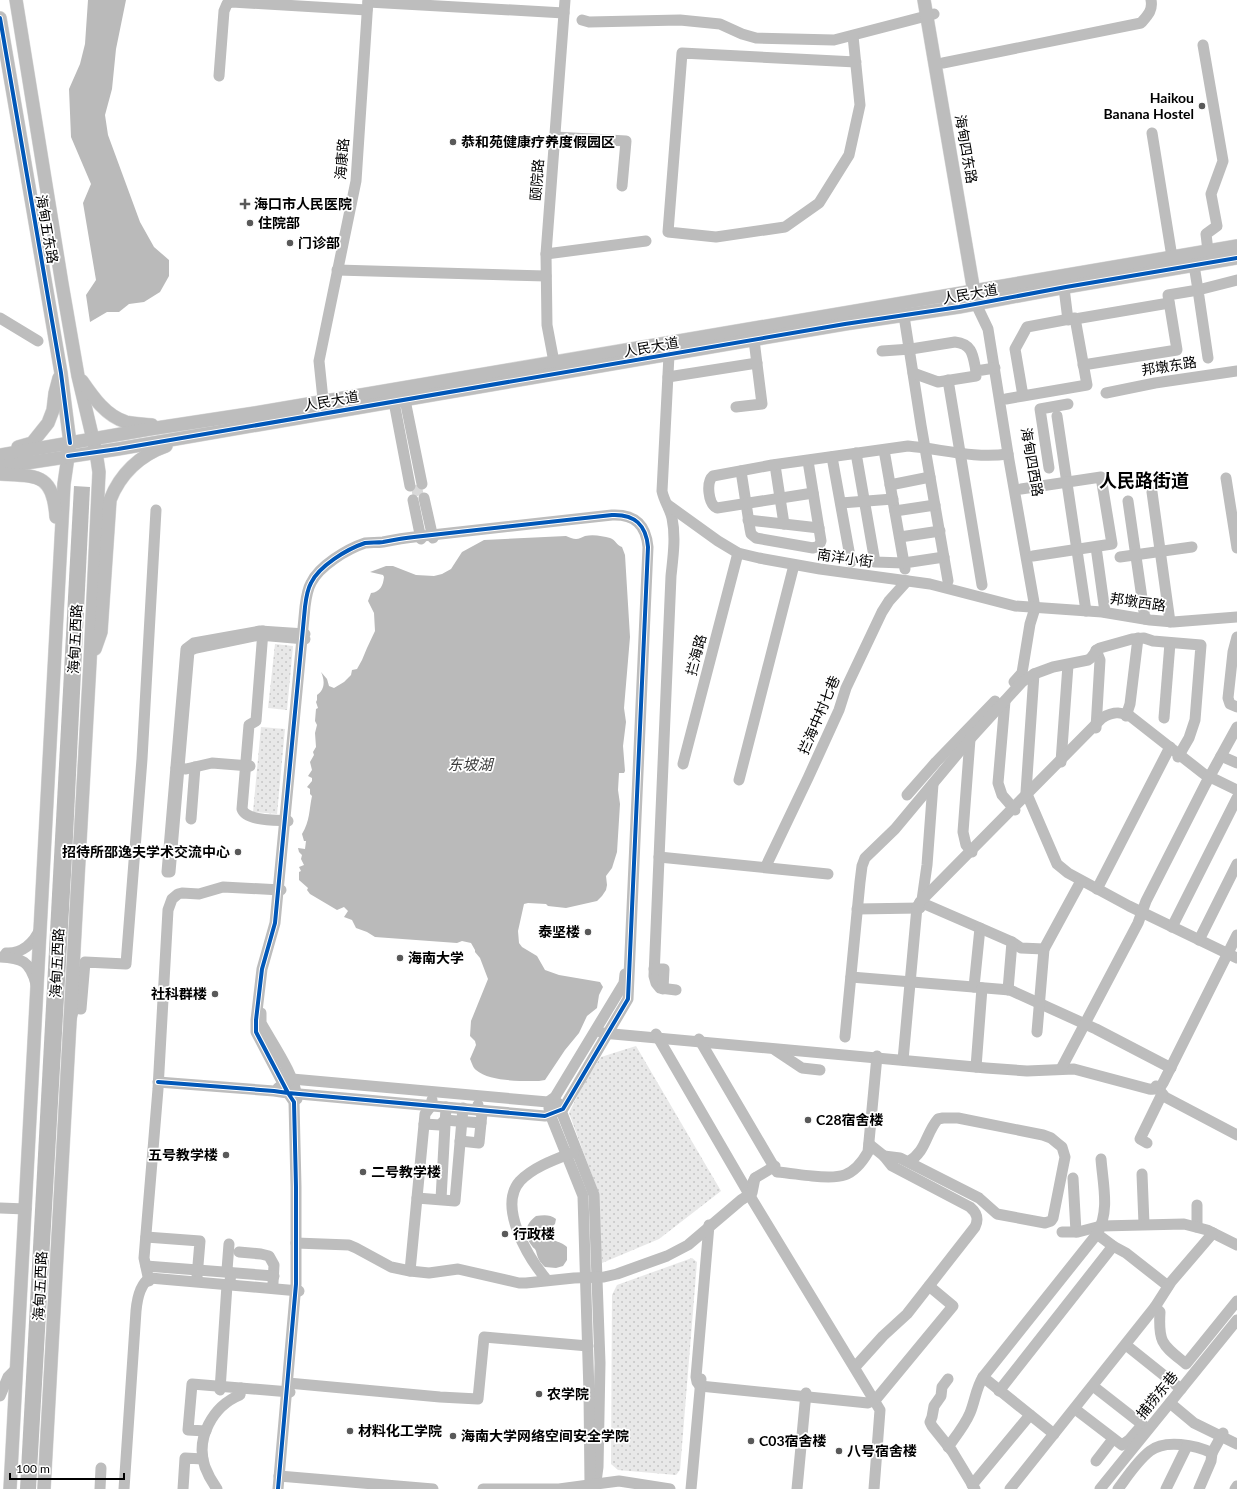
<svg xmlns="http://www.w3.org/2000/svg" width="1237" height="1489" viewBox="0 0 1237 1489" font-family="Lato,'Noto Sans SC',sans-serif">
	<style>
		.grass { fill: url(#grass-dots) }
		.water { fill: #bababa }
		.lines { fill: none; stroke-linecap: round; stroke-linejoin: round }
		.minor-tunnel { stroke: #d9d9d9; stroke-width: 11; stroke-dasharray: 11 5.5; stroke-linecap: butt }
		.major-casing { stroke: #dbdbdb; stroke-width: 14 }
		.minor { stroke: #bdbdbd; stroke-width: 11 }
		.major { stroke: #bdbdbd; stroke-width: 13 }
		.cycleway-casing { stroke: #fff; stroke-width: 6 }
		.cycleway { stroke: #0057b8; stroke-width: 4 }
		.poi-dot { fill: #595959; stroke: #fff; stroke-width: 1.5 }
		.labels { text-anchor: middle; stroke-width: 3.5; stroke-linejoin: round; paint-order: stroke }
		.poi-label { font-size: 14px; font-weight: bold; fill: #000; stroke: #fff; text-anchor: start }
		.street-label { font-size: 14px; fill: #000; stroke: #fff }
		.water-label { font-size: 15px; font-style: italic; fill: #3d3d3d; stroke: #fff }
		.district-label { font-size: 18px; font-weight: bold; fill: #000; stroke: #fff }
	</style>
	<defs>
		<pattern id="grass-dots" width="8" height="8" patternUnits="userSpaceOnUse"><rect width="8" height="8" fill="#e8e8e8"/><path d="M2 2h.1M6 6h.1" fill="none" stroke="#c5c5c5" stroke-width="1.8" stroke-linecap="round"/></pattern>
	</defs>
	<rect width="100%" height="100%" fill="#fff"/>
	<!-- grass -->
	<g class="grass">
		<polygon points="275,644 293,646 287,710 268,708"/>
		<polygon points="261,727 285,729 277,814 253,812"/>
		<polygon points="636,1046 721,1191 659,1239 602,1263 597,1189 569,1113 583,1084 601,1057"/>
		<polygon points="692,1258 697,1262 680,1470 676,1475 618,1470 611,1464 612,1295 617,1285"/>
	</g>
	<!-- water -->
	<g class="water">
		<polygon points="88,0 126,0 116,49 112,89 105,115 108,135 140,222 154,247 169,260 169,276 160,292 144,302 129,304 119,312 107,312 90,322 86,295 96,280 83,203 91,184 71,137 69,89 80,64 85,44"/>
		<polygon points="74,486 90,487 72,857 36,1489 20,1489"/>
		<path d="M566 536C569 537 573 539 576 539 579 539 582 537 585 536 593 534 603 536 610 538 615 539 617 546 622 547L625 555 630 637 624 708 626 722 623 746 625 771 624 773H619L618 790 620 804 617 852 612 868 606 876 607 885 606 890 602 896 597 901 566 908 548 906 546 904 528 903 524 904 518 931 519 943 522 947 537 956 545 970 559 975 600 982 603 987 599 995 597 1008 587 1016 579 1033 565 1050 545 1080 539 1081C522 1081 490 1082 476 1070 473 1068 472 1063 470 1059L476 1045 475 1041 470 1036 471 1021 488 979 480 958 475 952V950L471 943 462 941 457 943 375 937 367 932 356 928 352 920 344 917 348 911 344 907 337 910 310 894 307 890 308 888 299 880V872L301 871 299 867 304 865 301 859 302 855 299 852 298 848 305 849 306 841H304L302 834C310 821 309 810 312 796L310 794V789L307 787 312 781V778L308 776 312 770 310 762 314 755 313 752 316 747 315 733 317 725 315 721 316 709 318 708 316 702 317 700V695C325 690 325 680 321 672L327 679 329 686 334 688 344 682 351 675 352 670 357 669 362 660 367 648 375 631 374 613 368 601 371 593C380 592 383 586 384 577L383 575 370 572 386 566H393L416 575 434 576 442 574 451 569 462 552 484 540Z"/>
		<path d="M536 1216C543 1215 550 1214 556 1219L555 1224 548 1230C547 1242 560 1240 567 1247V1260L563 1266 556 1268 545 1267C539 1261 538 1259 536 1251 535 1248 534 1249 532 1246 524 1235 524 1225 536 1216Z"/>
	</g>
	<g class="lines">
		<!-- minor-tunnel -->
		<polyline class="minor-tunnel" points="416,485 419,499"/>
		<!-- major casing -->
		<g class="major-casing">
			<g id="major">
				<polyline points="16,0 62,284 78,376 96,452 99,472 90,662 44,1489"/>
				<polyline points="924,0 975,298"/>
				<polyline points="0,18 61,373 70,443 64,484 10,1489"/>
				<path d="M82 381C93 397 106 416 126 422 134 424 143 424 152 425"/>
				<polyline points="18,447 32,443 48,423 53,410 55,393 59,378"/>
				<polyline points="0,455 150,429 255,413 1237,246"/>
				<polyline points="0,467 118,449 845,324 959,307 1066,287 1237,258"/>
				<path d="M0 474C37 476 53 473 56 517"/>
				<path d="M95 649 101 632 110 500C120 474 140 455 166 446"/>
			</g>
		</g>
		<!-- minor -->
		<g class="minor">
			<polyline points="368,2 564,13"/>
			<polyline points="582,20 589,22 680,20 720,24 742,34 756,38 834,40 934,14"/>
			<polyline points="853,36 860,105 849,155 819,203 785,227 716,237 668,232 682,53 856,62"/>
			<polyline points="1203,45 1223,161 1211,194 1217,226 1206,234 1208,251"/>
			<path d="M943 63 1141 23C1148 15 1153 10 1151 0"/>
			<polyline points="219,76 224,11 227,4 232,2 367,10"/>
			<polyline points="1152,133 1172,257"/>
			<polyline points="555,137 626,141 622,186"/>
			<polyline points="546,254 646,241"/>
			<polyline points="337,270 546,276"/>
			<polyline points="1064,288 1068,320"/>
			<polyline points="976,304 988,329 1009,460 1035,608 1030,624 1022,673 1014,682"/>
			<polyline points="904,316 921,425 948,581"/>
			<polyline points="0,318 38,341"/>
			<polyline points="1075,319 1169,303"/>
			<path d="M882 351 911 349 955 342C973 344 973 356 976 371"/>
			<path d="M669 355 662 491C664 501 670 509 672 518 676 537 673 557 671 576L654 976 656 983 660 988 676 990"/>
			<polyline points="1208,358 1198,290 1237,280"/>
			<polyline points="554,362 547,325 546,254 565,0"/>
			<polyline points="1083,365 1177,350 1168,295 1198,290 1194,265"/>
			<polyline points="913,373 938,382 976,376 976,371 995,368"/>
			<polyline points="668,377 757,363"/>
			<polyline points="948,380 982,585"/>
			<polyline points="1106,393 1155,383 1237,371"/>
			<polyline points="1006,399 1023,396 1015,349 1027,327 1075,318 1087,385 1023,396"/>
			<polyline points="405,400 422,484"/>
			<polyline points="394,402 410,486"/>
			<polyline points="736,407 762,404 754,340"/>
			<polyline points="324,409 319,361 356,181 368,0"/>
			<polyline points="1057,416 1086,611"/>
			<polyline points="884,450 905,569"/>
			<polyline points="856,453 875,562 904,563 944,557"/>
			<polyline points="832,457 851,562"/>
			<polyline points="775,465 784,524"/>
			<polyline points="1049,468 1040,409 1068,404"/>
			<polyline points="741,471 750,529 751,534 756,538 813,548 819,546 821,541 808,461"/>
			<polyline points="1226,478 1237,548"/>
			<polyline points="890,485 930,477"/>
			<polyline points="1021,489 1101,477 1112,544 1033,556"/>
			<polyline points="1152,492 1170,622"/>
			<path d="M813 493 717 508C708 504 706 482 713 476L772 465 908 446C942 449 974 459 1008 454"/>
			<polyline points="424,498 433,538"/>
			<polyline points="413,500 421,539"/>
			<polyline points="1128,501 1145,619"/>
			<polyline points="841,503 893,499"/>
			<polyline points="668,505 718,541 738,553 759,558 820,569 930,584 1015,606 1102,612 1150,620 1173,622 1237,617"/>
			<polyline points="895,511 935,505"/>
			<polyline points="748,520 819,528"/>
			<polyline points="900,537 940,531"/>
			<polyline points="1096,547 1105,612"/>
			<polyline points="1120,557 1192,547"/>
			<path d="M263 631 256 721 249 725 242 809C246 821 276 820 288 821"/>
			<polyline points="1237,637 1233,652 1228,698 1230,704 1237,707"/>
			<polyline points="305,639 259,635 196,648 189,651 170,872 167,872 186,649 194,643 260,631 305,634"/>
			<polyline points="1034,674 1026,792 1057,864 1068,873 1129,906 1237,958"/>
			<polyline points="1005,701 998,783 1002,795 1015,810"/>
			<polyline points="1126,716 1130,704 1138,638"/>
			<polyline points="1164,718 1170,643"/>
			<polyline points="1096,728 1100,660 1096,650"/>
			<polyline points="970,739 963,832 966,845 972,852"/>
			<polyline points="1221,756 1237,763"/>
			<polyline points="1061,762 1068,665"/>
			<polyline points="683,764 738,553"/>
			<polyline points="176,768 186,769 212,763 250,766"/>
			<polyline points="739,780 794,565"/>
			<polyline points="907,795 936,762 995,701"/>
			<polyline points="191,819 195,767"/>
			<polyline points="659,857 828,874"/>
			<polyline points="766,866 808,778 839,710 846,688 882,612 889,601 907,581"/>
			<polyline points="1097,889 1170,747"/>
			<polyline points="922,900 927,865 933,784"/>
			<polyline points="920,902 980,928 974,987"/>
			<polyline points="857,909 920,908"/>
			<polyline points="1172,927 1237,798"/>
			<polyline points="980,928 1012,942 1021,948 1044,949 1081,881"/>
			<polyline points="1199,940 1237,864"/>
			<path d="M6 953C22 954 34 943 40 929"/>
			<path d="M0 957C22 958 30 961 36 984"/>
			<polyline points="654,969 664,969 663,989"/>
			<polyline points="851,977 1010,990 1096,1029 1171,1068"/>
			<polyline points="1008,990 1012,942"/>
			<path d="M261 1013V1023C272 1043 296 1077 297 1099"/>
			<polyline points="71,1019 74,1008 81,1009 85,962 126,964 142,759 156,510"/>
			<polyline points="1037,1032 1044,949"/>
			<path d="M602 1033 986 1068 1027 1071 1074 1069 1149 1089C1156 1090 1160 1089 1163 1083L1237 935"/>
			<polyline points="656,1034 753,1201 880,1410 874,1489"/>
			<path d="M845 1037 860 882 862 866 865 858 895 829 970 739 1022 682 1034 674 1053 667 1088 660C1094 657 1094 651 1100 648L1132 639 1144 638 1153 641 1201 645 1195 720 1189 738 1178 757"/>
			<path d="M699 1039 777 1172C789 1173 801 1175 812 1176 840 1179 853 1178 868 1152L877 1056"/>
			<polyline points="775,1050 802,1068 820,1070"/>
			<path d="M903 1060 917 907 920 902 1102 718C1112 712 1120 711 1130 716L1204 774 1237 790"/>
			<polyline points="976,1067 982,988"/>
			<polyline points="1061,1069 1138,923 1146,901 1205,785 1237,727"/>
			<path d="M158 1082 274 1091 288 1093 545 1116 563 1109 628 999 648 547C646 525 635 514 612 515L414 537C403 538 393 540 383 542 377 543 371 542 365 543 347 549 319 566 311 583 307 590 306 599 305 607L275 923 262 969 256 1020V1032L288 1093 294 1102 296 1187V1284L278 1489"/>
			<polyline points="1156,1086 1165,1097 1237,1135"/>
			<polyline points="278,1088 292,1079 548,1102 555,1097 624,983 625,974"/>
			<polyline points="558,1103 594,1195 600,1363 598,1467 595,1489"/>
			<polyline points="549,1108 550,1114 583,1196 589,1393 590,1484"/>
			<polyline points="424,1124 440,1125 445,1120 481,1123"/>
			<polyline points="460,1141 479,1143 482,1113 478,1110 478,1105"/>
			<polyline points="1147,1143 1140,1139 1162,1094"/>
			<path d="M884 1156 900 1158 908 1162 979 1198 997 1214 1045 1223 1051 1221 1053 1218 1065 1157 1062 1147 1057 1143 1051 1138 1043 1135 958 1118H943L938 1119C925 1134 927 1151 908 1162"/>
			<polyline points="1142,1174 1144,1224"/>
			<polyline points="1073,1178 1076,1232"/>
			<polyline points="752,1184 755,1178 775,1166"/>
			<polyline points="417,1198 455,1201 463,1108"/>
			<polyline points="441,1199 446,1107"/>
			<polyline points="1197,1205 1197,1227"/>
			<polyline points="0,1208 26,1209"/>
			<polyline points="709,1225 696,1377 697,1382 700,1386 868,1403 877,1398 953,1306 929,1286"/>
			<polyline points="1062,1232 1078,1232 1101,1226 1184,1224 1207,1230 1237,1245"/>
			<polyline points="1097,1234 1113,1246"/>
			<polyline points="146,1237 200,1241 197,1277"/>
			<polyline points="296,1243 349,1245 356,1248 391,1267 410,1271 429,1273 458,1269 519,1283 526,1283 574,1278 604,1277 617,1274 667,1256 688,1245 741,1200 752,1193 755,1178"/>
			<polyline points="239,1252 261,1254 269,1256 274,1265 273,1283"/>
			<polyline points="146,1266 274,1276"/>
			<polyline points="410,1271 425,1114 431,1106 432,1100"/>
			<path d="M547 1280C529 1259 497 1207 520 1181 533 1167 556 1159 574 1152"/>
			<polyline points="149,1281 144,1258 158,1089 168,910 172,899 178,894 182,893 199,894 223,887 281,890"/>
			<path d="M1155 1307 1160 1312C1158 1344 1163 1345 1186 1364L1237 1301"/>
			<polyline points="1126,1345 1181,1389"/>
			<path d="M855 1367 883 1336 907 1314 975 1227C979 1219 977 1213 970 1207L892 1166 884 1156 869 1144"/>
			<polyline points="983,1377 1054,1434"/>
			<polyline points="948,1379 942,1387 941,1396 934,1406 932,1417 930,1422 932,1426 952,1451 975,1489"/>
			<polyline points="288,1383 440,1397 478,1399 484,1337 588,1346"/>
			<polyline points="1093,1386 1148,1429"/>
			<polyline points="220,1390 227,1285 230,1281 231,1273 227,1270 229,1244"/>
			<polyline points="999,1391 1113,1246 1126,1253 1168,1286"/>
			<polyline points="0,1396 8,1377 17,1368"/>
			<polyline points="1170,1403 1194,1423 1237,1444"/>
			<polyline points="1075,1409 1122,1445 1129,1440 1142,1425"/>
			<polyline points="206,1431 188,1430 192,1384 290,1392"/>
			<path d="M948 1447C956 1436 965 1425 970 1413 975 1401 976 1388 983 1377L1097 1234C1110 1211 1103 1185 1101 1159"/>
			<polyline points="1096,1461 1113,1439"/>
			<polyline points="279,1476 433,1489"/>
			<polyline points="972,1485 1030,1415"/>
			<polyline points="100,1489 101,1468"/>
			<path d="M124 1489 136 1311C137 1300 140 1284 150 1278L299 1291"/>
			<polyline points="183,1489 185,1458 203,1459"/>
			<path d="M217 1489C212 1482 208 1475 205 1467 195 1438 213 1406 240 1395L241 1388"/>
			<polyline points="483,1489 559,1489 619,1481 670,1489"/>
			<polyline points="691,1489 701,1379"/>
			<polyline points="797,1489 806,1393"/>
			<polyline points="1010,1489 1155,1307 1171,1282 1213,1233"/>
			<polyline points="1100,1489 1237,1320"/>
			<path d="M1118 1489C1127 1477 1137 1461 1150 1451 1165 1439 1196 1445 1212 1453L1223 1433"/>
			<polyline points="1166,1489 1187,1446"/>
			<polyline points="1199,1489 1211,1461 1212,1453"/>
			<polyline points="1235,1489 1237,1486"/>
		</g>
		<!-- major -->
		<use href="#major" class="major"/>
		<!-- cycleway casing -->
		<g class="cycleway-casing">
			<g id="cycleway">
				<polyline points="0,18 61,373 70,443"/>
				<polyline points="68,456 118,449 845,324 959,307 1066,287 1237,258"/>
				<path d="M158 1082 274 1091 288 1093 545 1116 563 1109 628 999 648 547C646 525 635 514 612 515L414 537C403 538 393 540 383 542 377 543 371 542 365 543 347 549 319 566 311 583 307 590 306 599 305 607L275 923 262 969 256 1020V1032L288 1093 294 1102 296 1187V1284L278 1489"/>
			</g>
		</g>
		<!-- cycleway -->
		<use href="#cycleway" class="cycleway"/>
	</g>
	<!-- markers -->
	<g class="poi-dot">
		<circle cx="1202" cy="106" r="4"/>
		<circle cx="453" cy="142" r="4"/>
		<path d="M243 198h4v4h4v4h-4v4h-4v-4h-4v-4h4z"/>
		<circle cx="250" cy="223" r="4"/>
		<circle cx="290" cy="243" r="4"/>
		<circle cx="238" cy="852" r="4"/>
		<circle cx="588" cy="932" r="4"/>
		<circle cx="400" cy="958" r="4"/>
		<circle cx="215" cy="994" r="4"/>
		<circle cx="808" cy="1120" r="4"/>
		<circle cx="226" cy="1155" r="4"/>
		<circle cx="363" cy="1172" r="4"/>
		<circle cx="505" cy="1234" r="4"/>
		<circle cx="539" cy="1394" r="4"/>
		<circle cx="350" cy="1431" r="4"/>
		<circle cx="453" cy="1436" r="4"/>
		<circle cx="751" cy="1441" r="4"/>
		<circle cx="839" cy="1451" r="4"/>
	</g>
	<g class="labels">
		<!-- poi labels -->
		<g class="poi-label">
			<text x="1194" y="103" text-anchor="end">Haikou<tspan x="1194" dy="16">Banana Hostel</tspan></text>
			<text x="461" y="147">恭和苑健康疗养度假园区</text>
			<text x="254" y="209">海口市人民医院</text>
			<text x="258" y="228">住院部</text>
			<text x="298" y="248">门诊部</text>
			<text x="230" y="857" text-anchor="end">招待所邵逸夫学术交流中心</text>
			<text x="580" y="937" text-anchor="end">泰坚楼</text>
			<text x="408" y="963">海南大学</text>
			<text x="207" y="999" text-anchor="end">社科群楼</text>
			<text x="816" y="1125">C28宿舍楼</text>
			<text x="218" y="1160" text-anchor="end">五号教学楼</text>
			<text x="371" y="1177">二号教学楼</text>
			<text x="513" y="1239">行政楼</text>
			<text x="547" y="1399">农学院</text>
			<text x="358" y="1436">材料化工学院</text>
			<text x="461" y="1441">海南大学网络空间安全学院</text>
			<text x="759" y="1446">C03宿舍楼</text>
			<text x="847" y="1456">八号宿舍楼</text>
		</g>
		<!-- street labels -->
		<g class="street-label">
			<text transform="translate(966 149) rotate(80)" y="5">海甸四东路</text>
			<text transform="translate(342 159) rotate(-85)" y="5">海康路</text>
			<text transform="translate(537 180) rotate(-86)" y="5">颐院路</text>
			<text transform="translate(47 229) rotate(80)" y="5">海甸五东路</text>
			<text transform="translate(970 294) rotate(-10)" y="5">人民大道</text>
			<text transform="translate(651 347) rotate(-10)" y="5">人民大道</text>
			<text transform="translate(1169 366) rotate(-9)" y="5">邦墩东路</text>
			<text transform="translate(331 401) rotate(-10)" y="5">人民大道</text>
			<text transform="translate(1032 462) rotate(80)" y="5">海甸四西路</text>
			<text transform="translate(845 558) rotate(8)" y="5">南洋小街</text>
			<text transform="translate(1138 602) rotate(8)" y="5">邦墩西路</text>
			<text transform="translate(75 639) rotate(-87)" y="5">海甸五西路</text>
			<text transform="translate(696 655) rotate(-75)" y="5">拦海路</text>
			<text transform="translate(819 715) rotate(-67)" y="5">拦海中村七巷</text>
			<text transform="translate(57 963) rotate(-87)" y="5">海甸五西路</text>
			<text transform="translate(40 1286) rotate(-87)" y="5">海甸五西路</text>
			<text transform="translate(1157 1395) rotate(-51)" y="5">捕捞东巷</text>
		</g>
		<!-- water labels -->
		<g class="water-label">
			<text x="470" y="770">东坡湖</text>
		</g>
		<!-- district labels -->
		<g class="district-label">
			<text x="1144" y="487">人民路街道</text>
		</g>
	</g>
	<!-- scale -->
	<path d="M10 1473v6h114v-6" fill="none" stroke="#000000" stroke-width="2"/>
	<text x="16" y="1473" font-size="12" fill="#000000" stroke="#ffffff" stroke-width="3" paint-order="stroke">100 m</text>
</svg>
